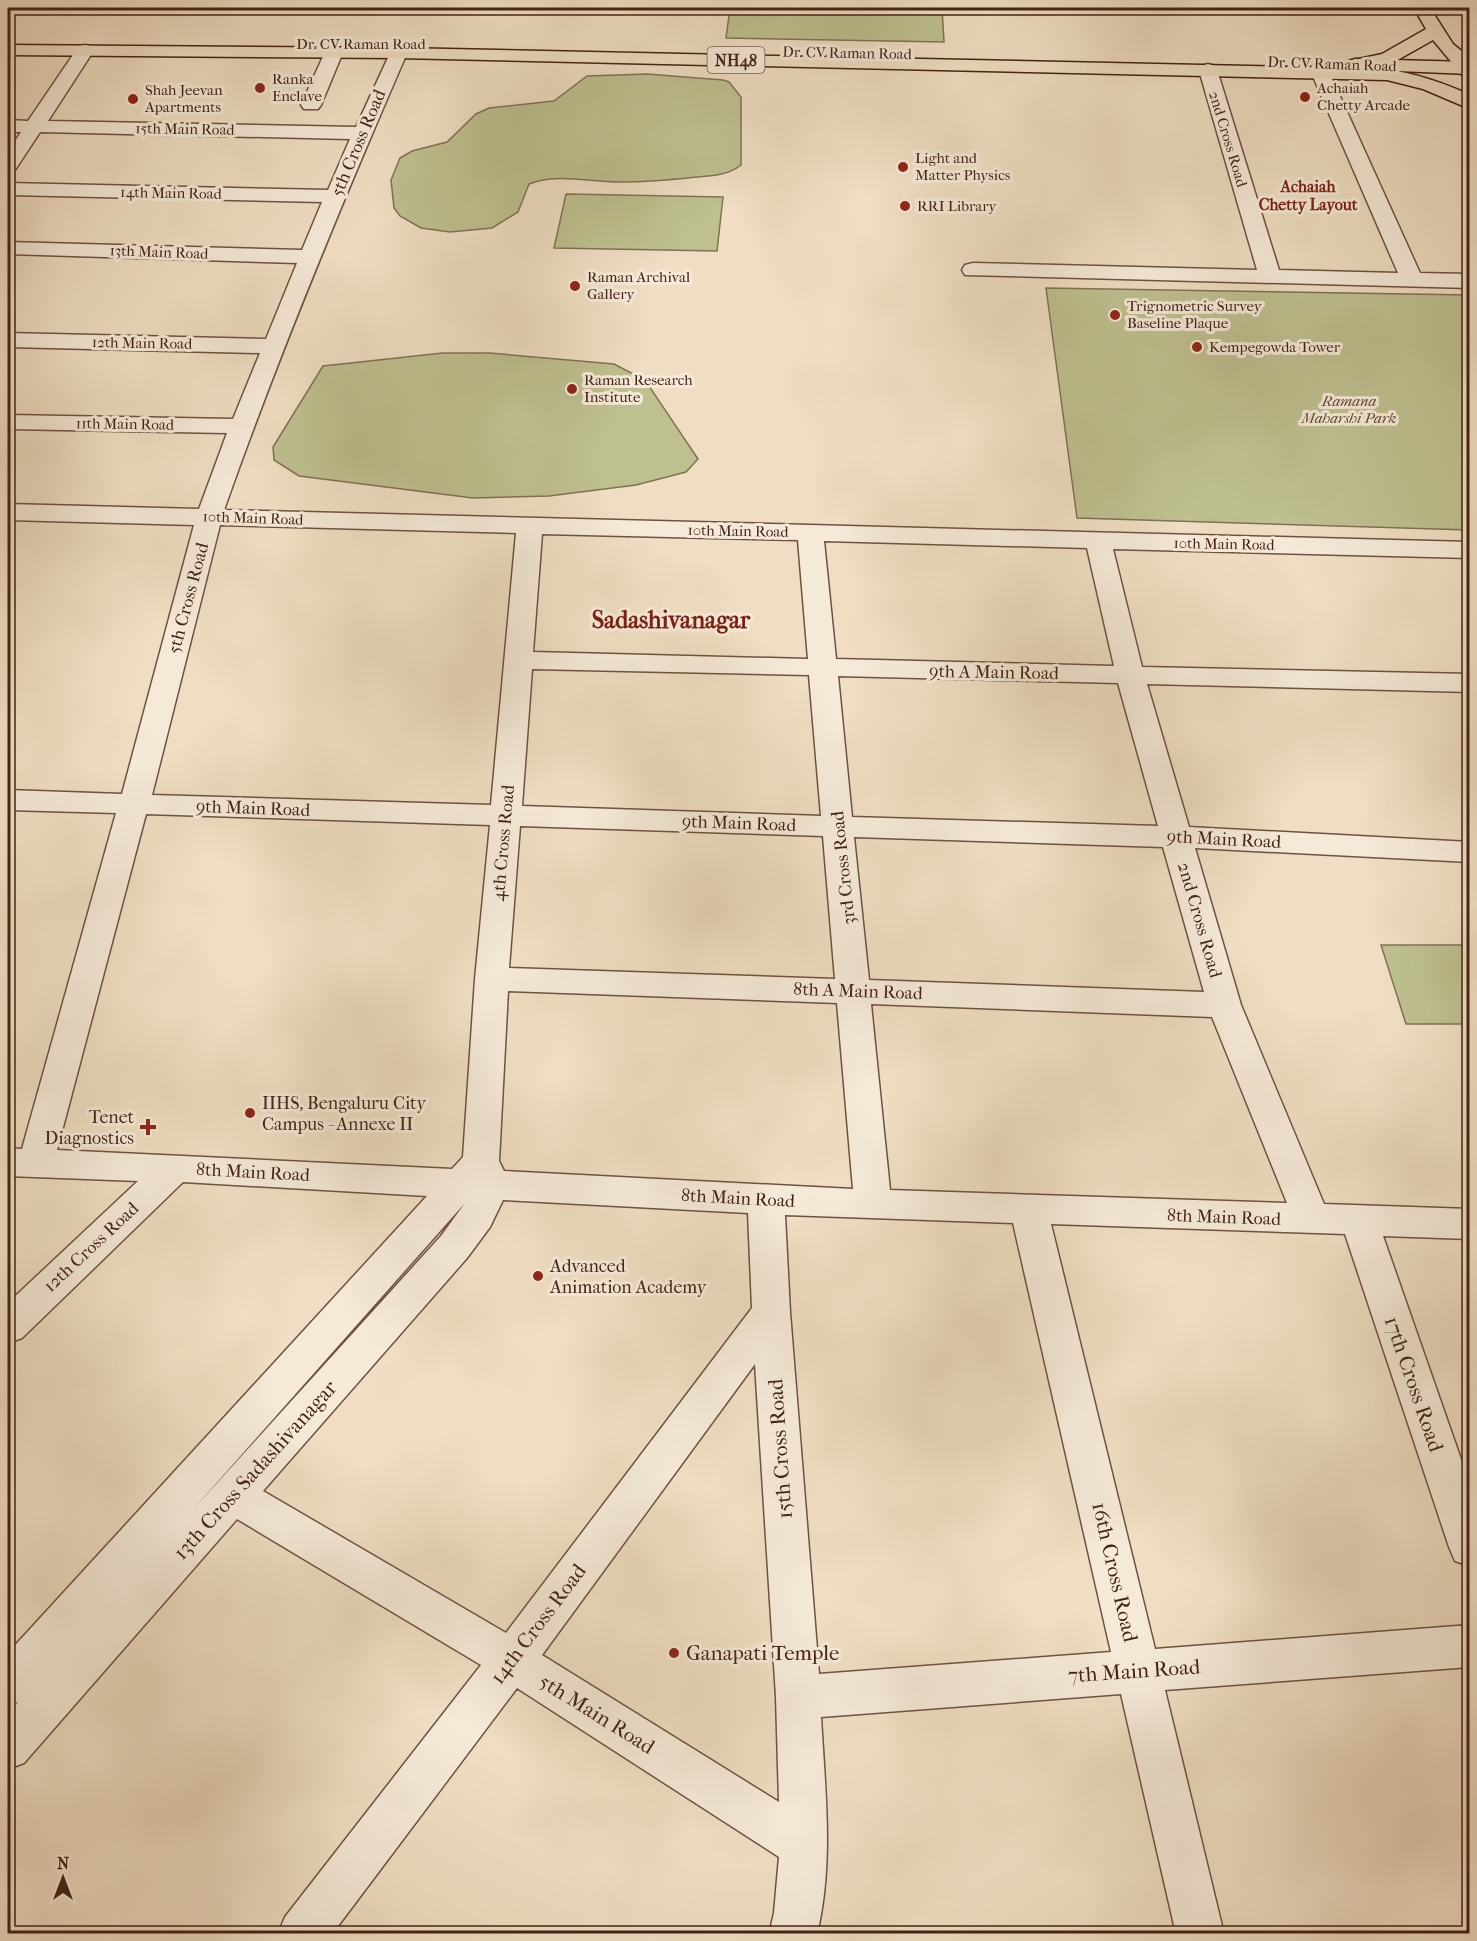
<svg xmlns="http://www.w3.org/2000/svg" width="1477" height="1941" viewBox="0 0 1477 1941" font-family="'IM FELL French Canon',serif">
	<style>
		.green { fill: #bec090; stroke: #807253; stroke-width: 1.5 }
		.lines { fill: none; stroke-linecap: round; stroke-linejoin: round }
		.minor-casing { stroke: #6e5241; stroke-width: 3 }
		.major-casing { stroke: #432316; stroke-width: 3 }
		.highway-casing { stroke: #432316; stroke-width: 3 }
		.minor { fill: #f5ead8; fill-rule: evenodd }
		.major { fill: #efdec3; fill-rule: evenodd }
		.highway { fill: #efdec3; fill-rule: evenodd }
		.poi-dot { fill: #8f2418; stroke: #f5ead8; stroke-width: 2 }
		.labels { text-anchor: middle; stroke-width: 6; stroke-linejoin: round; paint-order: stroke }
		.far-street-label { font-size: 15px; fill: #432316; stroke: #f5ead8 }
		.far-poi-label { font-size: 15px; fill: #432316; stroke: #f5ead8; text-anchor: start }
		.far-park-label { font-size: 15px; font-style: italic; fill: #624a34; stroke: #f5ead8 }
		.shield { fill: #f5ead8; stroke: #785f50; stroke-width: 1.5 }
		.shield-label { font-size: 16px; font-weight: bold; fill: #432316 }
		.far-neighbourhood-label { font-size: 16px; font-weight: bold; fill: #7a1f14; stroke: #f5ead8 }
		.street-label { font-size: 18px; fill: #432316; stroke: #f5ead8 }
		.poi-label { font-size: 18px; fill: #432316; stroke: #f5ead8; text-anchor: start }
		.near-street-label { font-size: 21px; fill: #432316; stroke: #f5ead8 }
		.near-poi-label { font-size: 21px; fill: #432316; stroke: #f5ead8; text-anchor: start }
		.district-label { font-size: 24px; font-weight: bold; fill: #7a1f14; stroke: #f5ead8 }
	</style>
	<rect width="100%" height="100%" fill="#efdec3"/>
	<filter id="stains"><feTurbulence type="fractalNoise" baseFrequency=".00333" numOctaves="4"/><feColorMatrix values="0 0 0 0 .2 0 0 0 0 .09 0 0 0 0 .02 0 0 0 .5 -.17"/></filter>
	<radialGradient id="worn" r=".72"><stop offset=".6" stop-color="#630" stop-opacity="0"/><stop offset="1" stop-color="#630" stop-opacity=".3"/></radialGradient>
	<!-- green -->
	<g class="green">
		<polygon points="730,8 942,8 944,42 726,38"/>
		<path d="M647 74 723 80 729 82 741 97V165C729 175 712 176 697 177 671 180 645 182 619 182 589 182 557 173 529 184L518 212 492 228 450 232 421 228 400 216 394 208 391 180 400 158 412 151 447 142 476 114 489 108 554 101 587 76Z"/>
		<polygon points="566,194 723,197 717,251 554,248"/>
		<polygon points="1046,288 1469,295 1469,530 1077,518"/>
		<polygon points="443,353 489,353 614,364 645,380 698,459 686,472 636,485 549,496 473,498 299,476 274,460 273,447 323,366"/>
		<polygon points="1381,945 1469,945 1469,1024 1406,1024"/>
	</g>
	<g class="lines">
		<!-- minor casing -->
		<g class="minor-casing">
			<g id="minor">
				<path d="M85 45 91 46 94 50 48 121 356 127 392 49H404L407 53C341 205 279 354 224 510L1470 542V558L1113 549 1142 667 1470 674V692L1147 684 1189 827 1470 842V862L1195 848 1241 1005 1324 1204 1470 1209V1239L1383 1236 1470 1485V1566L1455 1561 1449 1547 1345 1234 1051 1224 1155 1649 1470 1625V1667L1165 1690 1224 1934H1176L1121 1694 821 1717C825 1789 834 1863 817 1934H769L774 1913 779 1857 517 1688 332 1934H278L285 1917 481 1665 237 1519 24 1763 8 1769V1714L18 1702 8 1706V1653L427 1196 183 1182 22 1338 8 1343V1303L138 1181 8 1176V1148L22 1149 116 813 8 810V790L122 794 194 525 8 520V504L199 509 227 433 8 429V415L233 419 260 353 8 347V333L266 339 297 263 8 254V242L302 250 322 202 8 195V183L328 190 350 139 40 132 15 170 8 172V152L21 132H8V120L28 121 79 46ZM220 525 516 533 491 805 152 795ZM542 534 798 540 808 659 533 652ZM824 541 1087 548 1114 666 836 659ZM532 669 809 675 821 816 522 806ZM838 676 1118 683 1158 826 852 817ZM146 814 490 825 475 979 463 1157 452 1169 57 1150ZM520 826 823 836 835 979 509 968ZM854 837 1163 847 1204 992 869 980ZM508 991 837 1003 853 1189 504 1171 499 1161ZM871 1004 1212 1017 1287 1203 890 1190ZM503 1200 748 1213 752 1308 506 1633 263 1491 467 1258 490 1227ZM465 1203 441 1236 189 1514ZM785 1215 1013 1223 1111 1652 819 1674 790 1312ZM755 1364 776 1697 779 1802 542 1655Z"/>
				<polygon points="334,47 340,48 343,52 321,105 318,109 304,109 301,105 325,52 328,48"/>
				<polygon points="1208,64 1215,66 1217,70 1279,270 1398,273 1311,72 1313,68 1327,68 1329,72 1420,273 1470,274 1470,288 965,275 962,270 965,265 973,263 1257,270 1199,70 1201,66"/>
			</g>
		</g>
		<!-- major casing -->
		<g class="major-casing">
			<polygon id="major" points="1355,59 1470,62 1470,74 1348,69 1346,65 1348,61"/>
		</g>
		<!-- highway casing -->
		<g class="highway-casing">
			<path id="highway" d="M1414 8H1430L1453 44 1470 58V77L1463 76 1433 40 1394 62 1367 68C1403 69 1437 80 1470 95V109L1423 89 1387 80 398 58 8 55V45L398 48 1349 68 1347 65 1349 61 1382 54 1426 29Z"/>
		</g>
		<!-- minor -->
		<use href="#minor" class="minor"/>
		<!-- major -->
		<use href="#major" class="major"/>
		<!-- highway -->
		<use href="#highway" class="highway"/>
	</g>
	<!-- markers -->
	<g class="poi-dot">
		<circle cx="260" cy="88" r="6"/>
		<circle cx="1305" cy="97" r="6"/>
		<circle cx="133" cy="99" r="6"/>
		<circle cx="903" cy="167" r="6"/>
		<circle cx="905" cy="206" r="6"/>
		<circle cx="575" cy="286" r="6"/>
		<circle cx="1115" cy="315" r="6"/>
		<circle cx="1197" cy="347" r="6"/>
		<circle cx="572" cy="389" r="6"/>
		<circle cx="250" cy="1113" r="6"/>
		<path d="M145 1118h6v6h6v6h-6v6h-6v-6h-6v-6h6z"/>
		<circle cx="538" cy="1276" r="6"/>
		<circle cx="674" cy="1653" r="6"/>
	</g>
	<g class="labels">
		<!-- far-street labels -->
		<g class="far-street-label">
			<text x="361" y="49">Dr. CV Raman Road</text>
			<text transform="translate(847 53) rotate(1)" y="5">Dr. CV Raman Road</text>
			<text transform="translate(1332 64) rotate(2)" y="5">Dr. CV Raman Road</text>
			<text transform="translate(185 129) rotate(1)" y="5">15th Main Road</text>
			<text transform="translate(1228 139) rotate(73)" y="5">2nd Cross Road</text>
			<text transform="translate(171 193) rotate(1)" y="5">14th Main Road</text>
			<text transform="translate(159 252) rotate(2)" y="5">13th Main Road</text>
			<text transform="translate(142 343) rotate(1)" y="5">12th Main Road</text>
			<text transform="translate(125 424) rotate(1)" y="5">11th Main Road</text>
			<text transform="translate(253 518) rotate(2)" y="5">10th Main Road</text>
			<text transform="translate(738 531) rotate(1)" y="5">10th Main Road</text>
			<text transform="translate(1224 544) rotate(1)" y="5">10th Main Road</text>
		</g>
		<!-- far-poi labels -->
		<g class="far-poi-label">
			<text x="272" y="84">Ranka<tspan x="272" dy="17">Enclave</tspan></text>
			<text x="1317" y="93">Achaiah<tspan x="1317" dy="17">Chetty Arcade</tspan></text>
			<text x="145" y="95">Shah Jeevan<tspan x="145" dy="17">Apartments</tspan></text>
			<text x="915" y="163">Light and<tspan x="915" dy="17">Matter Physics</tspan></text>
			<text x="917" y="211">RRI Library</text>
			<text x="587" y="282">Raman Archival<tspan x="587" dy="17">Gallery</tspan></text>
			<text x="1127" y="311">Trignometric Survey<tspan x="1127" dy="17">Baseline Plaque</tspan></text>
			<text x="1209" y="352">Kempegowda Tower</text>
			<text x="584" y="385">Raman Research<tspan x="584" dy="17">Institute</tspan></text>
		</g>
		<!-- far-park labels -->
		<g class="far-park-label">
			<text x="1349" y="406">Ramana<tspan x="1349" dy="17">Maharshi Park</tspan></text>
		</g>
		<!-- shield labels -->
		<rect class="shield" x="707.5" y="47" width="57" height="26" rx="4.5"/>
		<g class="shield-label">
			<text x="736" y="66">NH48</text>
		</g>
		<!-- far-neighbourhood labels -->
		<g class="far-neighbourhood-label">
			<text x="1308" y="192">Achaiah<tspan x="1308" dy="18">Chetty Layout</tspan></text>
		</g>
		<!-- street labels -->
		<g class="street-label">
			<text transform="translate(358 143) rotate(-67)" y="6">5th Cross Road</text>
			<text transform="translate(188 598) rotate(-75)" y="6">5th Cross Road</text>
			<text transform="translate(994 672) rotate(1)" y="6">9th A Main Road</text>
			<text transform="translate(253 808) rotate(2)" y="6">9th Main Road</text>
			<text transform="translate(739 823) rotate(2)" y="6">9th Main Road</text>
			<text transform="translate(1224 839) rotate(3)" y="6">9th Main Road</text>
			<text transform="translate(503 843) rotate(-85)" y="6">4th Cross Road</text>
			<text transform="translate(843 868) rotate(-96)" y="6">3rd Cross Road</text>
			<text transform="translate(1200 920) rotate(74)" y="6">2nd Cross Road</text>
			<text transform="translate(858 991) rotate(2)" y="6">8th A Main Road</text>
			<text transform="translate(253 1172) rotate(3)" y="6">8th Main Road</text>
			<text transform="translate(738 1198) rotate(3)" y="6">8th Main Road</text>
			<text transform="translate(1224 1217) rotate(2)" y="6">8th Main Road</text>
			<text transform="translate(91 1247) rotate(-43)" y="6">12th Cross Road</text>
		</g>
		<!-- poi labels -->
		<g class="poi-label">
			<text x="262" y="1109">IIHS, Bengaluru City<tspan x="262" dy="21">Campus - Annexe II</tspan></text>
			<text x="134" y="1123" text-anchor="end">Tenet<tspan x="134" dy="21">Diagnostics</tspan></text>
			<text x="550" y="1272">Advanced<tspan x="550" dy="21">Animation Academy</tspan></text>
		</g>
		<!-- near-street labels -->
		<g class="near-street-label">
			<text transform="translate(1414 1384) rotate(71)" y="7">17th Cross Road</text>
			<text transform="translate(780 1449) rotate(-94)" y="7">15th Cross Road</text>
			<text transform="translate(255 1470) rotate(-48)" y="7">13th Cross Sadashivanagar</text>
			<text transform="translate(1115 1572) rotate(77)" y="7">16th Cross Road</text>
			<text transform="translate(538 1624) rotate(-53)" y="7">14th Cross Road</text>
			<text transform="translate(1134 1671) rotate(-4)" y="7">7th Main Road</text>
			<text transform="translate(597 1714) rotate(32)" y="7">5th Main Road</text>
		</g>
		<!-- near-poi labels -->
		<g class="near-poi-label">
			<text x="686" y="1660">Ganapati Temple</text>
		</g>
		<!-- district labels -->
		<g class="district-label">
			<text x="671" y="628">Sadashivanagar</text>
		</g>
	</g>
	<!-- margin -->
	<rect width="1477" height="1941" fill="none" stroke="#efdec3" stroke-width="30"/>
	<rect x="9" y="9" width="1459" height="1923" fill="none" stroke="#432316" stroke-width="3"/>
	<rect x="15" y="15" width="1447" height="1911" fill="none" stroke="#432316" stroke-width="1.5"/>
	<!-- north arrow -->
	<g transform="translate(63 1878)" stroke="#f5ead8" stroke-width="4.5" paint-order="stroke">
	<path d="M0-4.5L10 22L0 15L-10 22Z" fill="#432316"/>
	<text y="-9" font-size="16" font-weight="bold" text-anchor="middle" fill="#432316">N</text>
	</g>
	<rect width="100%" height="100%" filter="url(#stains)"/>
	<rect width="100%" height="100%" fill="url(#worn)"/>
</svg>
